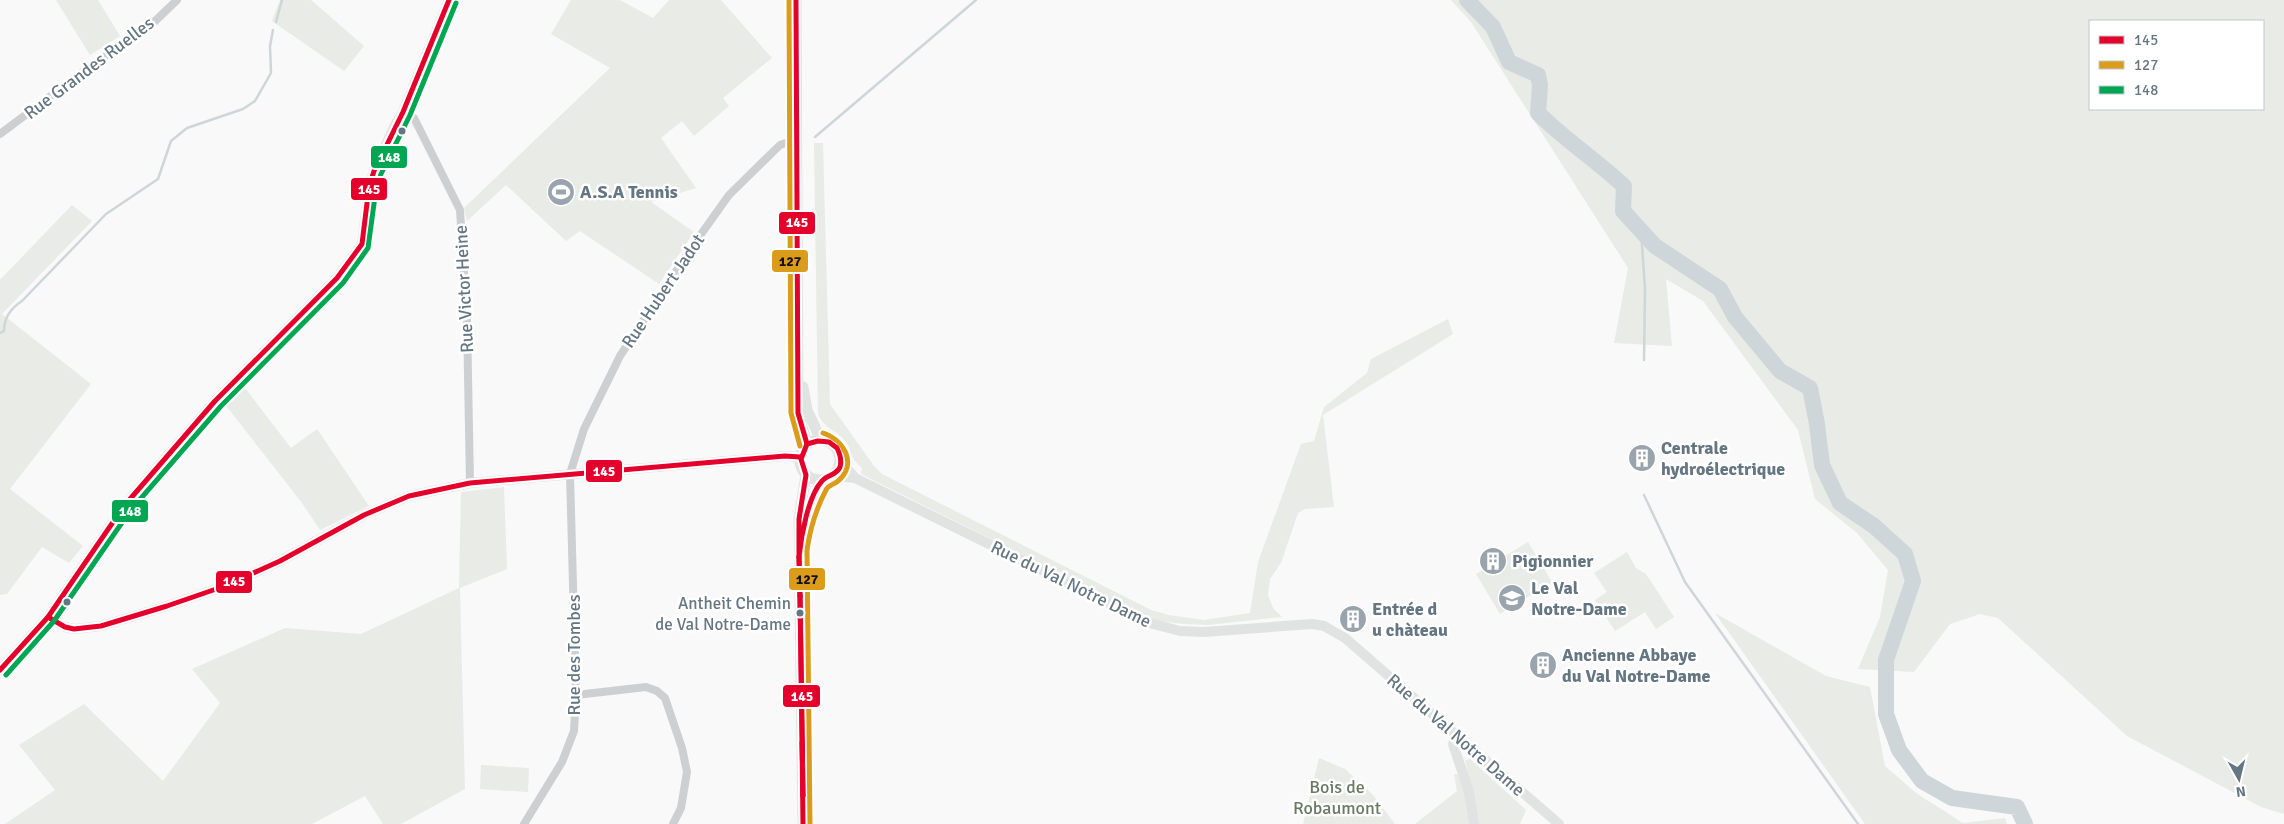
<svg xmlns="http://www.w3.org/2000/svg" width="2284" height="824" viewBox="0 0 2284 824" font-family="Signika,sans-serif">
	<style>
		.green { fill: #e8ebe6; fill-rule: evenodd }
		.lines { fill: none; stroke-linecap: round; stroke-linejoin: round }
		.stream { stroke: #ced6d9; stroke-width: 2.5 }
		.river { stroke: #ced6d9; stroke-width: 16 }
		.street { stroke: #cecfd0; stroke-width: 8 }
		.secondary { stroke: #e1e2e2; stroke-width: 10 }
		.primary { stroke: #e1e2e2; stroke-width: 11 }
		.bus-1-casing { stroke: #fff; stroke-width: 9 }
		.bus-2-casing { stroke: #fff; stroke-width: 9 }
		.bus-3-casing { stroke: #fff; stroke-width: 9 }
		.bus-1 { stroke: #e4002b; stroke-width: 5 }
		.bus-2 { stroke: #da9c1a; stroke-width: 5 }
		.bus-3 { stroke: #00a651; stroke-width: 5 }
		.bus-dot { fill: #657683; stroke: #fff; stroke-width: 2 }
		.labels { text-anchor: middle; stroke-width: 5; stroke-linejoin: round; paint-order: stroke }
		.bus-label { font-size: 17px; fill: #657683; stroke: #fff; text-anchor: end }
		.street-label { font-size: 18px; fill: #657683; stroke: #fff }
		.poi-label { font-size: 18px; font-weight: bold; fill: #657683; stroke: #fff; text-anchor: start }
		.park-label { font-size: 18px; fill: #687a64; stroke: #fff }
		.line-badge { stroke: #fff; stroke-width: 2 }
		.badge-label { font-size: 14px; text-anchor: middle; font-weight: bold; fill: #fff }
		.pale-badge-label { font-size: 14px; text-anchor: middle; font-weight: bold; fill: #111 }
	</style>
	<rect width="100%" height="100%" fill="#f9f9f9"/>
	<!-- green -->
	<g class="green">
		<polygon points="56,0 98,0 120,36 90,55"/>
		<polygon points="280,0 311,0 364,46 344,71 272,21"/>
		<polygon points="571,0 620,0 653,18 669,0 721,0 772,58 723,98 729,106 694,136 682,121 661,138 696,188 651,202 694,232 659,284 580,231 566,241 506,185 467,221 464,208 610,68 551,34"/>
		<path d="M1451 0H2284V814L2261 807 2127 736 1998 618 1980 614 1950 624 1914 672 1858 669 1880 617 1888 570 1857 533 1815 499 1798 430 1703 301 1666 279 1672 346 1614 343 1628 268 1471 22ZM2090 21H2263V109H2090Z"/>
		<path d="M814 143H823L830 404 874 466 882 474 1151 610 1169 615 1204 620 1250 613 1258 562 1301 444 1314 441 1324 407 1367 373 1371 359 1448 319 1453 334 1323 415 1334 507 1305 509 1298 513 1281 563 1270 579 1268 595 1273 608 1282 617 1208 625 1184 624 1157 621 1134 611 861 474 862 468C848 456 854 453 846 442 837 430 825 430 818 414Z"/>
		<polygon points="72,205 92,221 2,314 91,384 10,489 83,546 69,563 42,547 7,594 0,595 0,280"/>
		<polygon points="242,384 291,448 317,429 369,506 320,530 302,503 224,403"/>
		<polygon points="504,487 507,569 460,588 465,789 401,824 383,824 365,796 312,824 5,824 55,790 19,745 84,704 163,781 220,703 192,669 285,628 361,634 459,588 461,492"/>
		<polygon points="1528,542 1552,582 1500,614 1476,574"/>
		<polygon points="1627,552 1636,568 1646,574 1674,617 1656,629 1645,612 1615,631 1595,600 1607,592 1594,573"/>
		<polygon points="1715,613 1826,676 1870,687 1885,766 1916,793 1963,823 2005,818 2007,824 1865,824"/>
		<polygon points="1319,758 1345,769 1373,795 1395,824 1303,824"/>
		<polygon points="1470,759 1526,810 1520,824 1415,824 1457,791 1454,774 1468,775 1465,760"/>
		<polygon points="481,765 529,768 528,792 480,789"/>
	</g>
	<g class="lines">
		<!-- stream -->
		<g class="stream">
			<polyline points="276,22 282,0"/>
			<polyline points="815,137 976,0"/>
			<polyline points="1641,231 1645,289 1644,360"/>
			<path d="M0 333 4 331C4 317 11 308 22 301L106 214 158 179 171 141 187 128 243 109 255 101 271 73 270 46 273 30"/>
			<polyline points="1644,495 1685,582 1858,824"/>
		</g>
		<!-- river -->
		<path class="river" d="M1467 0 1493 27 1509 62 1538 75 1540 85 1538 113C1565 140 1596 160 1624 186L1623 211 1655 246 1720 289 1735 317 1780 371 1810 388 1817 424 1822 465 1840 503 1874 526 1905 554 1913 581 1886 660V714L1899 750 1922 781 1952 798 2017 807 2025 824"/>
		<!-- street -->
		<g class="street">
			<polyline points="403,112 414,118 460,210 467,320 470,483"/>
			<polyline points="0,134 88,68 151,25 177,0"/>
			<polyline points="576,695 646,687 657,691 665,698 682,748 687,772 681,808 673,824"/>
			<polyline points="524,824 562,762 574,731 576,695 570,474 584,429 620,356 694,244 729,195 780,145 797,139"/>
		</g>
		<!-- secondary -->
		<g class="secondary">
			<polyline points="841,461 855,478 1149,623 1180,631 1204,632 1312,624 1324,626 1345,638 1559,824"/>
			<polyline points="833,476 855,478"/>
			<polyline points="48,617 65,627 74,629 101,626 167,606 222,587 280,561 364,515 409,496 470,483 785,456 800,457"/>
			<polyline points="0,670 48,617 124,506 215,401 337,278 362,244 369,187 374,171 395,125 403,112 449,0"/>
			<polyline points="1456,733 1453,744 1469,792 1474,824"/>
		</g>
		<!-- primary -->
		<g class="primary">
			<polyline points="796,0 798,413 807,444"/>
			<polyline points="803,387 807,410 821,440"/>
			<circle cx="820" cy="460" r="20"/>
			<polyline points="803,530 816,494 823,480"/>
			<polyline points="803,824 799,519 806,475"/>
		</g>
		<!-- bus-1 casing -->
		<g class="bus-1-casing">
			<g id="bus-1">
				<polyline points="796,0 798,413 807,444"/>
				<path d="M818 441 829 442 837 448C840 454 842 460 840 467 837 475 827 475 822 481 808 496 801 537 799 557V519L806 475 801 459 807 444Z"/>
				<polyline points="799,557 800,596"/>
				<polyline points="799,557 800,596"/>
				<polyline points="800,596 803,796"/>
				<polyline points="800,596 803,796"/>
				<polyline points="48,617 65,627 74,629 101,626 167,606 222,587 280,561 364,515 409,496 470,483 785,456 800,457"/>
				<polyline points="0,670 48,617 124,506 215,401 337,278 362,244 369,187 374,171 403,112 449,0"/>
				<polyline points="802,742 803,824"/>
			</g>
		</g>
		<!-- bus-2 casing -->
		<g class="bus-2-casing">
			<g id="bus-2">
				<polyline points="789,0 791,413 800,446"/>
				<path d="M810 824 807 550C810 529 816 509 826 490 829 484 834 485 838 481 858 464 844 440 823 433"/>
			</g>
		</g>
		<!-- bus-3 casing -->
		<g class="bus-3-casing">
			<polyline id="bus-3" points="6,675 54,621 130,511 221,406 343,283 368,248 376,189 381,174 410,115 456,3"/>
		</g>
		<!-- bus-1 -->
		<use href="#bus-1" class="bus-1"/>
		<!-- bus-2 -->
		<use href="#bus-2" class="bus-2"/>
		<!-- bus-3 -->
		<use href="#bus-3" class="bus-3"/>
	</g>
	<!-- icons -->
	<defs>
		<g id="stadium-disc" transform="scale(1.4375)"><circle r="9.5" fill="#99a4ac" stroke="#fff"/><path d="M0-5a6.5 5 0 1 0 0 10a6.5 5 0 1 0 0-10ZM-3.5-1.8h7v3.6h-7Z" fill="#fff"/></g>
		<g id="building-disc" transform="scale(1.4375)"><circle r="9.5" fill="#99a4ac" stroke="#fff"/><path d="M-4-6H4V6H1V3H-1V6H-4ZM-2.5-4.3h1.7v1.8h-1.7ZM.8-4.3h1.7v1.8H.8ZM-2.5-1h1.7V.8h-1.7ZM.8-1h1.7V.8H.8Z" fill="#fff"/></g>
		<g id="school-disc" transform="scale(1.4375)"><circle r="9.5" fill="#99a4ac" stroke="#fff"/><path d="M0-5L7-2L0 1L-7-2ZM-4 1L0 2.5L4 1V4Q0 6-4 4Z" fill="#fff"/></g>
	</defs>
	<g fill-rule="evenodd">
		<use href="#stadium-disc" x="561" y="192"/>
		<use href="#building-disc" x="1642" y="458"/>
		<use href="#building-disc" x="1493" y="561"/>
		<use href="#school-disc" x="1512" y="598"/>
		<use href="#building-disc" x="1353" y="619"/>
		<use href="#building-disc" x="1543" y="665"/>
	</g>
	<!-- markers -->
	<g class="bus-dot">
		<circle cx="402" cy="131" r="4.5"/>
		<circle cx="67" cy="602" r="4.5"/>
		<circle cx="800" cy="613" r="4.5"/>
	</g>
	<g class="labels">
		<!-- bus labels -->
		<g class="bus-label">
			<text x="791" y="609">Antheit Chemin<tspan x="791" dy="21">de Val Notre-Dame</tspan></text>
		</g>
		<!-- street labels -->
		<g class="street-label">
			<text transform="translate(89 68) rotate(-37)" y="6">Rue Grandes Ruelles</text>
			<text transform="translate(464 289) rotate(-93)" y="6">Rue Victor Heine</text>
			<text transform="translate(663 291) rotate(-56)" y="6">Rue Hubert Jadot</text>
			<text transform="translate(1071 584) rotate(26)" y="6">Rue du Val Notre Dame</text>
			<text transform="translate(574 655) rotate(-90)" y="6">Rue des Tombes</text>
			<text transform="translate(1456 735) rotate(41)" y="6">Rue du Val Notre Dame</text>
		</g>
		<!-- poi labels -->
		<g class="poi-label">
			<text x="580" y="198">A.S.A Tennis</text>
			<text x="1661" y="454">Centrale<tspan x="1661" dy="21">hydroélectrique</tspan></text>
			<text x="1512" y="567">Pigionnier</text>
			<text x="1531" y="594">Le Val<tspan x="1531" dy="21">Notre-Dame</tspan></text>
			<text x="1372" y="615">Entrée d<tspan x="1372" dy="21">u chàteau</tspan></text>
			<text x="1562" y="661">Ancienne Abbaye<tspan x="1562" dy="21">du Val Notre-Dame</tspan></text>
		</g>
		<!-- park labels -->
		<g class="park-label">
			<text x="1337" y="793">Bois de<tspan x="1337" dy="21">Robaumont</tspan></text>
		</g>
	</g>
	<g class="line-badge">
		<rect x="370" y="145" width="38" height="24" rx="5" fill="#00a651"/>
		<rect x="350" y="177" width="38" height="24" rx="5" fill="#e4002b"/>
		<rect x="778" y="211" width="38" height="24" rx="5" fill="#e4002b"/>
		<rect x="771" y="249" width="38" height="24" rx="5" fill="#da9c1a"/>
		<rect x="585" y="459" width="38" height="24" rx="5" fill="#e4002b"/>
		<rect x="111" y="499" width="38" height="24" rx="5" fill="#00a651"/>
		<rect x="788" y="567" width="38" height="24" rx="5" fill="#da9c1a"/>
		<rect x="215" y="570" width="38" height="24" rx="5" fill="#e4002b"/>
		<rect x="782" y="684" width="39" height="24" rx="5" fill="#e4002b"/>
	</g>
	<g class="badge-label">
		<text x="389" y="162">148</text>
		<text x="369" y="194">145</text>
		<text x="797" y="227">145</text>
		<text x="604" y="476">145</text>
		<text x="130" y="516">148</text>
		<text x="234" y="586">145</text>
		<text x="802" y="701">145</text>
	</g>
	<g class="pale-badge-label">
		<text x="790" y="266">127</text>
		<text x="807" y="584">127</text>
	</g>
	<!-- legend -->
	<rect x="2089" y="20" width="175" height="90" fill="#ffffff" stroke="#c1c8cd"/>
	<rect x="2099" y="36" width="25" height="8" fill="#e4002b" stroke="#c1c8cd"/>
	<text x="2134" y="45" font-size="15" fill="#657683">145</text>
	<rect x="2099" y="61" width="25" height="8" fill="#da9c1a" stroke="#c1c8cd"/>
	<text x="2134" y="70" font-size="15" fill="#657683">127</text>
	<rect x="2099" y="86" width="25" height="8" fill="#00a651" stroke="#c1c8cd"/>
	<text x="2134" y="95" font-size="15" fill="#657683">148</text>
	<!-- north arrow -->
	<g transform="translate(2239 779) rotate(172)" stroke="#ffffff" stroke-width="4" paint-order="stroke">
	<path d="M0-4L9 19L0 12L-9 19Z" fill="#657683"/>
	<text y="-8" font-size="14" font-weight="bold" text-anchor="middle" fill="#657683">N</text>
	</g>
</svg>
